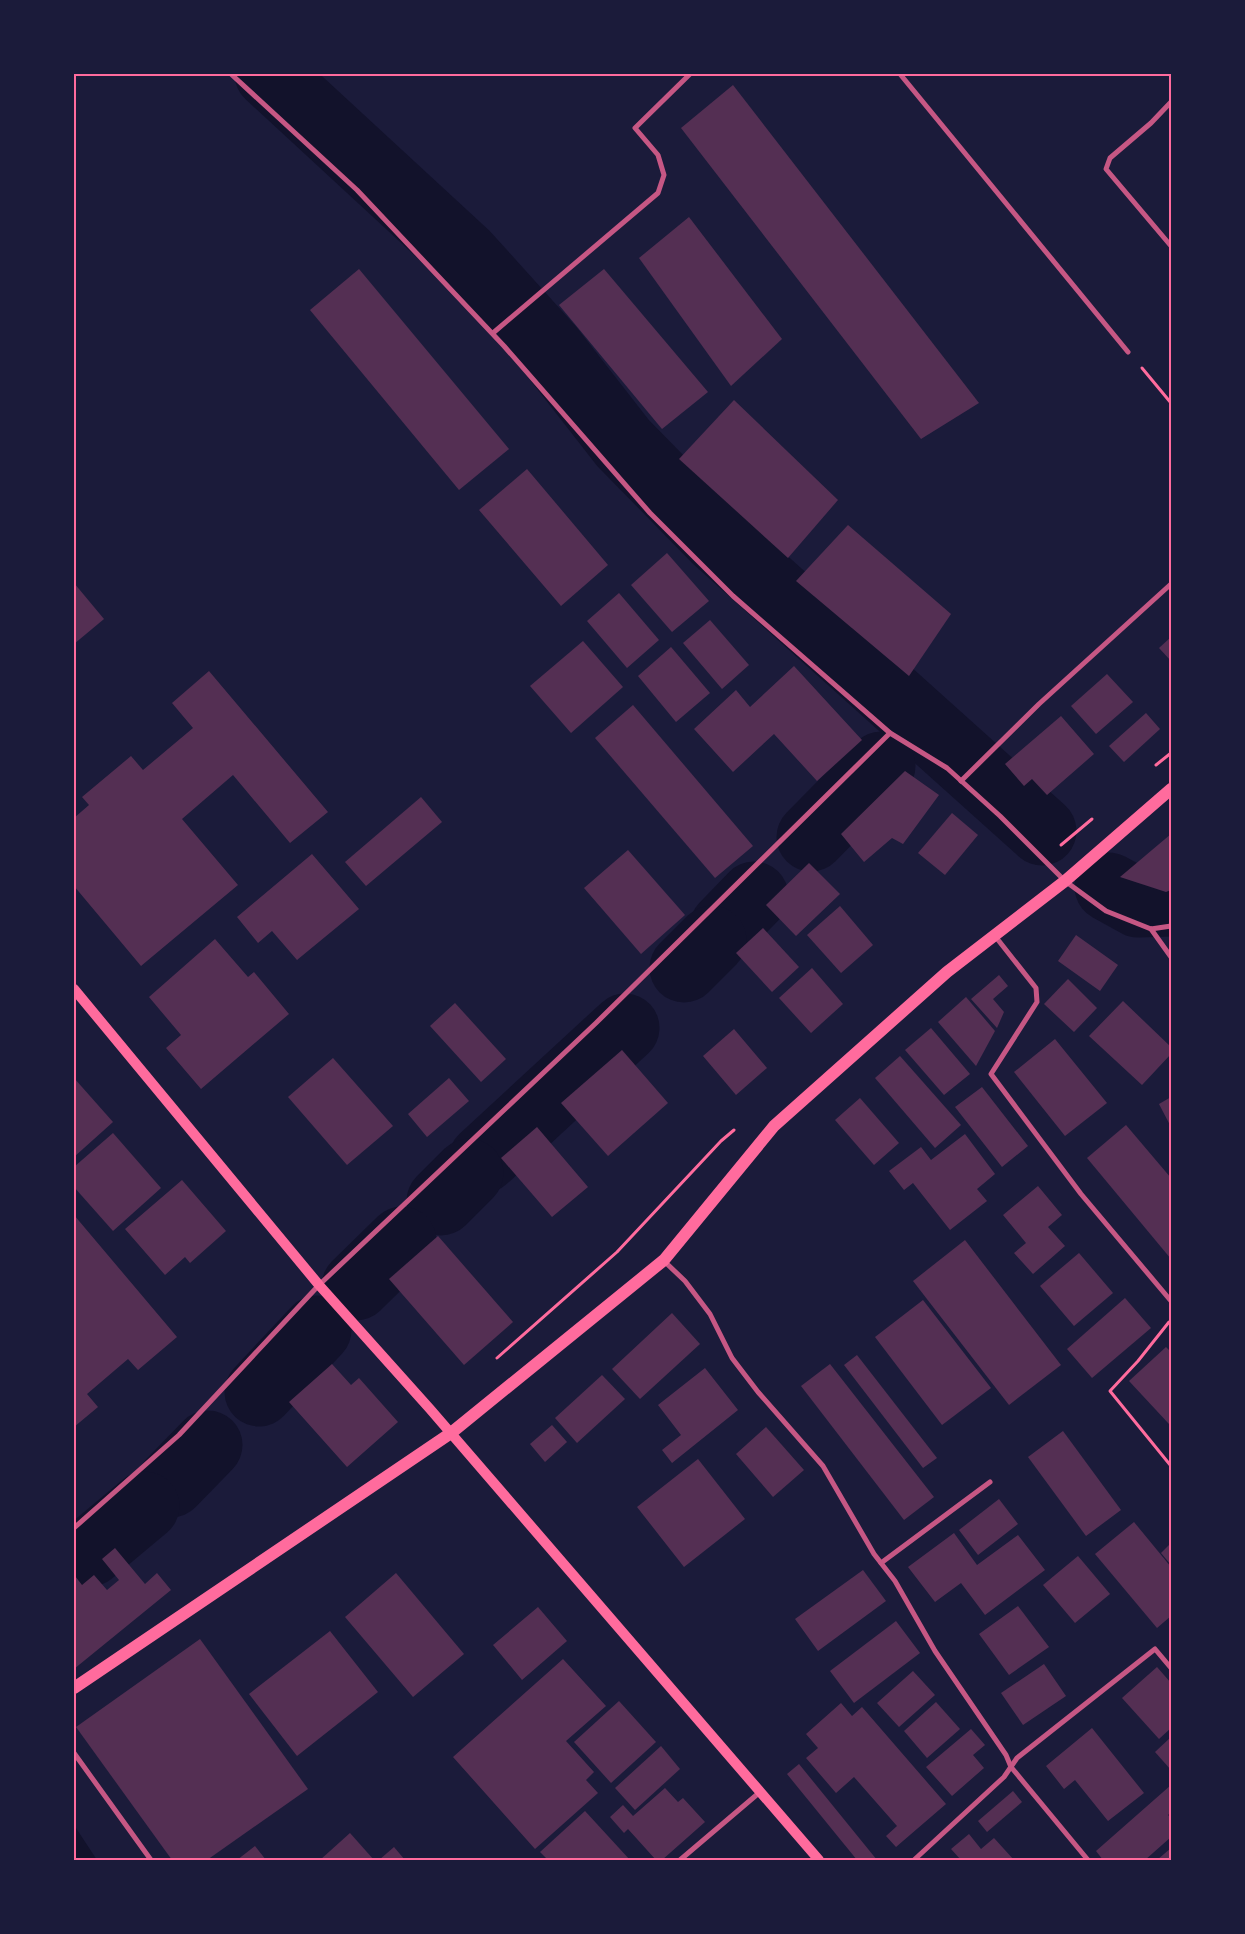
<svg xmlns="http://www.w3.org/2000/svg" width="1245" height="1934" viewBox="0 0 1245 1934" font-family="'Fira Sans Condensed',sans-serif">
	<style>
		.water { fill: #12122b }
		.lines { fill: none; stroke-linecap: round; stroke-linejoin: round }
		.river { stroke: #12122b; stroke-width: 69 }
		.building { fill: #542f53 }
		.path { stroke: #ff6b9d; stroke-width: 3 }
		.minor { stroke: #c65784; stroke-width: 5 }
		.secondary { stroke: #ff6b9d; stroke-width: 10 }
		.primary { stroke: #ff6b9d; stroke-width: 12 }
		.neatline { fill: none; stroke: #ff6b9d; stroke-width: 2 }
	</style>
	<rect width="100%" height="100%" fill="#1b1b3a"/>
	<!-- water -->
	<polygon class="water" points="74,1825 97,1860 74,1860"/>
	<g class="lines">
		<!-- river -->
		<g class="river">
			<polyline points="269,74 465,255 549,348 623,443 717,539 1042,831"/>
			<polyline points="811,837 881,766"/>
			<polyline points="1109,887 1138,903 1171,902"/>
			<polyline points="724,927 754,896"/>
			<polyline points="684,968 712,940"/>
			<polyline points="483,1159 625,1028"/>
			<polyline points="441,1201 469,1173"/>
			<polyline points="356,1286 402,1241"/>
			<polyline points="259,1392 317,1330"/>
			<polyline points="171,1483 208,1445"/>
			<polyline points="90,1552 145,1506"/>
		</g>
	</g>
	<!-- building -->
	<g class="building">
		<polygon points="733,85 979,403 921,439 681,128"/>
		<polygon points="689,217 782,339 731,386 639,258"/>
		<polygon points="359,269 509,449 459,490 310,310"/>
		<polygon points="604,269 708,392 662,429 559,305"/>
		<polygon points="734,400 838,500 788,558 679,459"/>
		<polygon points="527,469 608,565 561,606 479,510"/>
		<polygon points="848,525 951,614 909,676 796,581"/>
		<polygon points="667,553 709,601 672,632 631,585"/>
		<polygon points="74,583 104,619 74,644"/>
		<polygon points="619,593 659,640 627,668 587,621"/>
		<polygon points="710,620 749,665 722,689 683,643"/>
		<polygon points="1171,637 1171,661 1159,648"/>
		<polygon points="583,641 623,687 571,733 530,686"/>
		<polygon points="671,647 710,693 676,722 638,676"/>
		<polygon points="794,666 862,740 817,781 774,734 733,772 694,729 736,690 750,707"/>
		<polygon points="209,671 328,812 290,843 233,775 182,819 238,885 141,966 74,886 74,818 89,805 82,797 131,756 143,770 193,728 172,703"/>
		<polygon points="1107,674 1133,702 1096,734 1071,706"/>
		<polygon points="633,705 753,846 715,878 595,738"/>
		<polygon points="1146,713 1160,729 1124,762 1109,746"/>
		<polygon points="1061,716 1094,754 1047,795 1032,779 1024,786 1005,764"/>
		<polygon points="905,771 939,795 903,844 892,838 864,862 841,834"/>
		<polygon points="421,797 442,822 366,886 345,862"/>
		<polygon points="952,813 978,835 945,875 918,853"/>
		<polygon points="1171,834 1171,890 1166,892 1120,877"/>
		<polygon points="628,850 685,915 641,954 584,888"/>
		<polygon points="312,854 359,909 297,960 272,931 258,943 237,917"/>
		<polygon points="809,863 840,894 796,936 766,905"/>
		<polygon points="840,906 873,945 841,973 807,935"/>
		<polygon points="763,928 799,967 772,992 736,953"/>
		<polygon points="1076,935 1118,965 1100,991 1058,961"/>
		<polygon points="215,939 248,977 254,972 289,1014 201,1089 166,1048 181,1035 149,997"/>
		<polygon points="812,968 843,1004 811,1033 779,998"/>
		<polygon points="999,975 1008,986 993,999 1004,1012 997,1028 971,999"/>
		<polygon points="1068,979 1097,1008 1074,1032 1044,1004"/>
		<polygon points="966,997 995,1031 976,1066 938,1022"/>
		<polygon points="1123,1001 1171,1047 1171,1054 1142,1085 1089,1036"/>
		<polygon points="455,1003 506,1059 481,1082 430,1026"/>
		<polygon points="931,1028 970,1074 944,1095 905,1050"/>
		<polygon points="734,1029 767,1068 736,1095 703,1056"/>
		<polygon points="1055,1039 1107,1103 1065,1136 1014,1072"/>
		<polygon points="622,1050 668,1103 608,1156 561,1103"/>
		<polygon points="900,1056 961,1125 935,1148 875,1078"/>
		<polygon points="333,1058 393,1126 347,1165 288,1097"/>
		<polygon points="74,1078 113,1122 74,1157"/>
		<polygon points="449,1078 469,1101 427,1137 408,1114"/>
		<polygon points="982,1087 1028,1146 1002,1167 955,1107"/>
		<polygon points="1171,1097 1171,1127 1159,1104"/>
		<polygon points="860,1098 899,1143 874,1165 835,1120"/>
		<polygon points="1126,1125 1171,1178 1171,1259 1087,1158"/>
		<polygon points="537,1127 588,1187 552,1217 501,1158"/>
		<polygon points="113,1133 161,1188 113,1231 74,1187 74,1167"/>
		<polygon points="965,1134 995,1174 977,1189 987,1201 950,1230 913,1183 904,1190 889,1171 921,1147 931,1160"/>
		<polygon points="182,1180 226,1231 190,1263 185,1257 165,1275 125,1229"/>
		<polygon points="1038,1186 1062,1215 1048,1227 1065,1246 1033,1274 1014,1253 1026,1243 1003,1215"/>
		<polygon points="74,1215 177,1337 138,1370 128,1359 87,1394 98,1407 74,1427"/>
		<polygon points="438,1236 513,1322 464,1365 389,1279"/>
		<polygon points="965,1240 1061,1365 1009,1405 913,1281"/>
		<polygon points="1079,1253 1113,1293 1074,1326 1040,1286"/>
		<polygon points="1125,1298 1151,1328 1092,1378 1067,1349"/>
		<polygon points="923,1300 991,1388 942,1425 875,1337"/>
		<polygon points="672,1313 700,1344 640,1399 612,1369"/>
		<polygon points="1166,1347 1171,1352 1171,1422 1169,1424 1129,1381"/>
		<polygon points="857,1355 937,1458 923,1468 844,1365"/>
		<polygon points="332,1364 351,1385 359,1378 398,1422 347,1467 289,1402"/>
		<polygon points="830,1364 934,1497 904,1520 801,1386"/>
		<polygon points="705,1368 738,1410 672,1463 662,1450 681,1435 658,1405"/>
		<polygon points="602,1375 625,1399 577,1443 555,1418"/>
		<polygon points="552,1425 567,1442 545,1462 530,1444"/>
		<polygon points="766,1427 804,1470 773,1497 736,1454"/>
		<polygon points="1063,1431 1121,1510 1086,1536 1028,1457"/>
		<polygon points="698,1459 745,1519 684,1567 637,1507"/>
		<polygon points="999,1499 1018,1524 978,1555 959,1530"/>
		<polygon points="1134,1522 1171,1567 1171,1616 1157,1628 1095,1554"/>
		<polygon points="954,1533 977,1565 1018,1535 1045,1570 985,1615 961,1583 935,1602 908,1567"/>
		<polygon points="1171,1543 1171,1565 1161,1553"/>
		<polygon points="115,1548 145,1584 157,1573 171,1590 74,1669 74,1578 75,1576 82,1585 94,1575 107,1590 119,1580 102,1559"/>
		<polygon points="1078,1556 1110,1594 1075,1623 1043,1585"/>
		<polygon points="863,1570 886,1601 818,1651 795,1619"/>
		<polygon points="396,1573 464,1654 413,1697 345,1617"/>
		<polygon points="1018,1606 1049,1647 1009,1675 979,1634"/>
		<polygon points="538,1607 567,1641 522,1680 493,1645"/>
		<polygon points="896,1621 920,1653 854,1703 830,1671"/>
		<polygon points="330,1631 378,1692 297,1756 249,1694"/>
		<polygon points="200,1639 308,1789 207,1860 172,1860 76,1727"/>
		<polygon points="563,1659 606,1706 566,1741 594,1772 586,1780 598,1793 535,1849 453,1757"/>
		<polygon points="1044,1664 1066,1696 1023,1725 1001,1693"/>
		<polygon points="1157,1667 1171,1683 1171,1728 1159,1739 1122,1698"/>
		<polygon points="913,1671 935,1695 899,1727 877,1703"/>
		<polygon points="619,1701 656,1742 611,1783 574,1742"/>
		<polygon points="936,1702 960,1729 927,1758 904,1731"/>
		<polygon points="841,1703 852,1716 862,1707 946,1804 896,1847 886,1836 897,1826 854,1777 836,1793 806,1758 818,1748 806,1734"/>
		<polygon points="1092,1728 1144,1793 1108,1821 1075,1780 1064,1789 1046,1766"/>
		<polygon points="971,1729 985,1745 973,1755 984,1768 952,1796 926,1767"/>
		<polygon points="1171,1737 1171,1770 1155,1752"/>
		<polygon points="661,1746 680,1769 635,1810 615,1788"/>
		<polygon points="799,1764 877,1860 857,1860 787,1774"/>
		<polygon points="1171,1785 1171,1812 1168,1815 1171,1818 1171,1837 1145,1860 1103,1860 1096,1851"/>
		<polygon points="665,1788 678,1802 683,1798 705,1822 662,1860 656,1860 628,1829 624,1833 610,1817 623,1805 633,1816"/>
		<polygon points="1013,1791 1022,1802 987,1832 978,1821"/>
		<polygon points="585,1811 630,1860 548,1860 540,1852"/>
		<polygon points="350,1833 374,1860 320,1860"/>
		<polygon points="969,1834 981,1849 994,1838 1014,1860 961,1860 951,1849"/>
		<polygon points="255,1846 266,1860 237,1860"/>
		<polygon points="394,1847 405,1860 379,1860"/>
		<polygon points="1171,1848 1171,1860 1157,1860"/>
	</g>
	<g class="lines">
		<!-- path -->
		<g class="path">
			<polyline points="1142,368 1171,403"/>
			<polyline points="1156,765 1171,753"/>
			<polyline points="1061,845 1092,819"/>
			<polyline points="1169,1322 1138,1361 1110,1391 1171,1466"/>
			<polyline points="497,1358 617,1252 721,1141 734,1130"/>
		</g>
		<!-- minor -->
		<g class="minor">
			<polyline points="231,74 357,190 504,346 650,513 733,596 890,733 947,768 1000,816 1065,881 1106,911 1151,929 1171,926"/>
			<polyline points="900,74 1128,352"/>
			<polyline points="1171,102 1151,123 1110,158 1106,169 1171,246"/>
			<polyline points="493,333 658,193 664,175 658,155 635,128 690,74"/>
			<polyline points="961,781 1039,704 1171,584"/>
			<polyline points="1151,929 1171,957"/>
			<polyline points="995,936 1036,988 1037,1002 991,1074 1081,1194 1171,1301"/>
			<polyline points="664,1261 685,1281 710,1314 732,1358 758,1392 823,1466 874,1554 895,1581 935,1651 1006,1755 1011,1767 1088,1860"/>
			<polyline points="74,1528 179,1435 319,1285 596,1023 890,733"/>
			<polyline points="881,1563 990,1482"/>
			<polyline points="74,1753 151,1860"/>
			<polyline points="680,1860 760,1792"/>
			<polyline points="914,1860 1004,1777 1017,1758 1155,1649 1171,1668"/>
		</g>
		<!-- secondary -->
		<polyline class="secondary" points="74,989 319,1285 430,1409 819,1860"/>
		<!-- primary -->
		<polyline class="primary" points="74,1688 451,1433 664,1260 774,1126 947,972 1065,881 1171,789"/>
	</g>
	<!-- border -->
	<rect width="1245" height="1934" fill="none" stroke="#1b1b3a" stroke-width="150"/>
	<rect x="75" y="75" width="1095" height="1784" class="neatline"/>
</svg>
